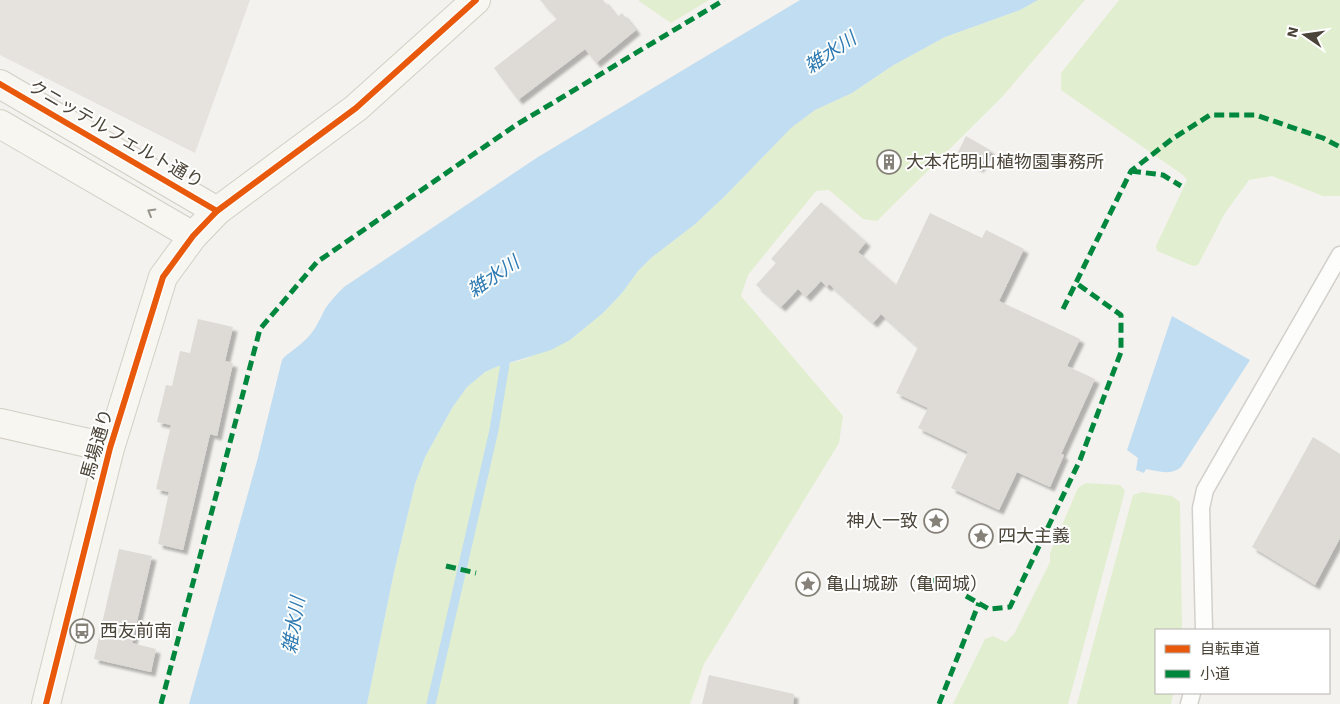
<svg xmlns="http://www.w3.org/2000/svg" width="1340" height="704" viewBox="0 0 1340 704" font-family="'Work Sans','Noto Sans JP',sans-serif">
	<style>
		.green { fill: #e1eecf }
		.parking { fill: #e6e3df }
		.water { fill: #c0ddf1 }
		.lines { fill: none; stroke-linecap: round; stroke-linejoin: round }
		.stream { stroke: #c0ddf1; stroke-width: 9 }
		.building { fill: #dedbd6; filter: url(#shadow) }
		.lane-casing { stroke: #d2d0cb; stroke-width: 19 }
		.secondary-casing { stroke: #d3cfc5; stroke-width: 30 }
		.lane { stroke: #fdfdfc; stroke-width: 16 }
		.secondary { stroke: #f7f6f1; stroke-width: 28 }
		.quiet { stroke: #00873e; stroke-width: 5; stroke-dasharray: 10 5; stroke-linecap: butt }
		.cycleway-casing { stroke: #fff; stroke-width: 9 }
		.cycleway { stroke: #e8590c; stroke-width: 6 }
		.oneway { stroke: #98948c }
		.labels { text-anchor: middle; stroke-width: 4; stroke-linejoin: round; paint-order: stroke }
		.street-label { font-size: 18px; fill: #4b4439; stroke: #fff }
		.poi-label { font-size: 18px; fill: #4b4439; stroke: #fff; text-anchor: start }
		.water-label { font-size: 19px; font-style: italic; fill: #2e7ab2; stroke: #fff }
	</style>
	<defs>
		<filter id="shadow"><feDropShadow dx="4.5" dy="4.5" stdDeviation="1" flood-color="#0004"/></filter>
	</defs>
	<rect width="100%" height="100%" fill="#f4f2ee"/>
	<!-- green -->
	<g class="green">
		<polygon points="639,0 709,0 671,23 639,1"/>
		<polygon points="1038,0 1085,0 1002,97 877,221 863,219 829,190 816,191 748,275 741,296 843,416 839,443 704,664 690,704 367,704 394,572 415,484 425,457 452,408 467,387 485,372 496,367 525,359 570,340 603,313 622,293 638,271 651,258 694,225 725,196 791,128 815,110 852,93 892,66 945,37 1020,10"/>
		<polygon points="1119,0 1340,0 1340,196 1323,196 1272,176 1249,180 1225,213 1198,265 1193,266 1157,251 1156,246 1187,180 1183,175 1061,90 1061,73"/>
		<polygon points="1086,483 1120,485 1125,491 1068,704 953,704 985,639 993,636 1006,642 1014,634 1050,562 1050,553 1078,488"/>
		<polygon points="1142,492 1172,496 1180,502 1182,630 1156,630 1156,693 1173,693 1171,704 1077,704 1133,495"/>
	</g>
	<!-- parking -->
	<polygon class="parking" points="0,0 250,0 195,153 0,55"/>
	<!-- water -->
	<g class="water">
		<path d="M800 0H1038L1020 10 945 37 892 66 852 93 815 110 791 128 725 196 694 225 651 258 638 271 622 293 603 313 570 340 551 350 496 367 485 372 467 387 452 408 425 457 415 484 394 572 367 704H189L257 461 282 360C284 356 298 347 303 342 314 333 319 321 325 309 330 301 337 294 344 287L538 157Z"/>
		<path d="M1172 316 1250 360 1181 467C1171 476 1158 471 1146 469L1144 473 1136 470 1138 458 1127 450Z"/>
	</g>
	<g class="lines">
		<!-- stream -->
		<polyline class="stream" points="431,704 494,430 505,364"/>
	</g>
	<!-- building -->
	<g class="building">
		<polygon points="540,0 603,0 617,17 622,13 636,30 596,63 585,49 518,100 494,68 557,19"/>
		<polygon points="966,136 990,150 979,168 957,154"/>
		<polygon points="821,202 866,242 858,252 896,285 930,213 982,238 986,230 1024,249 999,301 1080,339 1067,366 1095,379 1061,454 1064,455 1050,487 1017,472 999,510 951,488 968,452 918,428 928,408 896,393 918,347 881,314 873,323 829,284 827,287 821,281 806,297 798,289 781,307 756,285 776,263 771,259"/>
		<polygon points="198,319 233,327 225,361 233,363 217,436 210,434 183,550 158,544 169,492 156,489 171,425 157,422 166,385 172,386 180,351 190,353"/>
		<polygon points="1313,437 1340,454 1340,538 1315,585 1252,547"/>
		<polygon points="119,549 152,556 132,643 156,649 151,672 94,659"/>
		<polygon points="709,675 794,694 793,704 702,704"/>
	</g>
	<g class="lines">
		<!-- lane casing -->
		<g class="lane-casing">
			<g id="lane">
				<polyline points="1204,630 1201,508 1205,490 1340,255"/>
				<polyline points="1189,704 1192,693"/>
			</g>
		</g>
		<!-- secondary casing -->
		<g class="secondary-casing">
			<g id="secondary">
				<polyline points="0,84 217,211"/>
				<polyline points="0,124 193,236"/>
				<polyline points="0,423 110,448"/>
				<polyline points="46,704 110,448 163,277 193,236 217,211 356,108 476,0"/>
			</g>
		</g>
		<!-- lane -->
		<use href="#lane" class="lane"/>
		<!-- secondary -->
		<use href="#secondary" class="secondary"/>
		<!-- quiet -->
		<g class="quiet">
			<polyline points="1131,171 1163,175 1181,186"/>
			<polyline points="1063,309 1131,171 1172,139 1210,115 1256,115 1323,138 1340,147"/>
			<polyline points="446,566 476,573"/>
			<polyline points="930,579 949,588"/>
			<polyline points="966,596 989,609 1010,607 1080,460 1121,352 1121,315 1076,283"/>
			<polyline points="161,704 260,329 317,262 516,125 724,0"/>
			<polyline points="939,704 979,603"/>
		</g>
		<!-- cycleway casing -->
		<g class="cycleway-casing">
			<g id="cycleway">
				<polyline points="0,84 217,211"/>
				<polyline points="46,704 110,448 163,277 193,236 217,211 356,108 476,0"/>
			</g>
		</g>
		<!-- cycleway -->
		<use href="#cycleway" class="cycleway"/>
	</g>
	<!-- one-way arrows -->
	<defs><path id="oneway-chevron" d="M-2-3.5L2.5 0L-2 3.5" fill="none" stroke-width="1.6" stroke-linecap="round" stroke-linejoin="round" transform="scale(1.25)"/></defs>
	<use class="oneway" href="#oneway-chevron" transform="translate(151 212) rotate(-150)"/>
	<!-- icons -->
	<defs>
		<g id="building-ring" transform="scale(1.25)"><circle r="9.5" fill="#fff" stroke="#868178" stroke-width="1.5"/><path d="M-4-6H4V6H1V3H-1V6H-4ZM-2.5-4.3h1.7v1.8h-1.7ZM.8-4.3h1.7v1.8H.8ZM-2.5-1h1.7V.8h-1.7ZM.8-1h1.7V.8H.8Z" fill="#868178"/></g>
		<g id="sight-ring" transform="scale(1.25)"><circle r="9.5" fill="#fff" stroke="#868178" stroke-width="1.5"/><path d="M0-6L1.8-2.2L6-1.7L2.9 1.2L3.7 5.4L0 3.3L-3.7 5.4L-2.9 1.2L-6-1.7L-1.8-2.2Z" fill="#868178"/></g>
		<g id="bus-ring" transform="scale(1.25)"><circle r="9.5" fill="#fff" stroke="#868178" stroke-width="1.5"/><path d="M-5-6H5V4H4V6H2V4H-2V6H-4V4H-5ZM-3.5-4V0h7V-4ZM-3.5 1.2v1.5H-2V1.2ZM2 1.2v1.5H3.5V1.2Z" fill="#868178"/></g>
	</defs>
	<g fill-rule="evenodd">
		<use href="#building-ring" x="889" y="162"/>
		<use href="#sight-ring" x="936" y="521"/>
		<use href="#sight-ring" x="981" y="536"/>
		<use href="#sight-ring" x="808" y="584"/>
		<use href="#bus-ring" x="82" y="631"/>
	</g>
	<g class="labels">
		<!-- street labels -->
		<g class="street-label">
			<text transform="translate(116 134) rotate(30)" y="6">クニッテルフェルト通り</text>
			<text transform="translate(97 444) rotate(-74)" y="6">馬場通り</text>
		</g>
		<!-- poi labels -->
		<g class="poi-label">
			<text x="906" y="168">大本花明山植物園事務所</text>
			<text x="918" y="527" text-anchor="end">神人一致</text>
			<text x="998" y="542">四大主義</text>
			<text x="826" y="590">亀山城跡（亀岡城）</text>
			<text x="100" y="637">西友前南</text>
		</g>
		<!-- water labels -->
		<g class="water-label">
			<text transform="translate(830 52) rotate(-34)" y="7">雑水川</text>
			<text transform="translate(493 276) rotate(-34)" y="7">雑水川</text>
			<text transform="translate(293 625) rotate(-81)" y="7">雑水川</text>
		</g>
	</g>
	<!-- legend -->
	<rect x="1155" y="629" width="175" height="65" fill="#ffffff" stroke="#b7b4b0"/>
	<rect x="1165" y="645" width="25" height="8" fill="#e8590c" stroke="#b7b4b0"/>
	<text x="1200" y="654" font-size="15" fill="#4b4439">自転車道</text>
	<rect x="1165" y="670" width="25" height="8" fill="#00873e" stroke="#b7b4b0"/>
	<text x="1200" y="679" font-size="15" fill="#4b4439">小道</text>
	<!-- north arrow -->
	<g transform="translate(1305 35) rotate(283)" stroke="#ffffff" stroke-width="4" paint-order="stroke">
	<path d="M0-4L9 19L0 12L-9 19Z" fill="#4b4439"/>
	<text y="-8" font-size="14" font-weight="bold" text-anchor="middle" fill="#4b4439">N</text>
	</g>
</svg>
